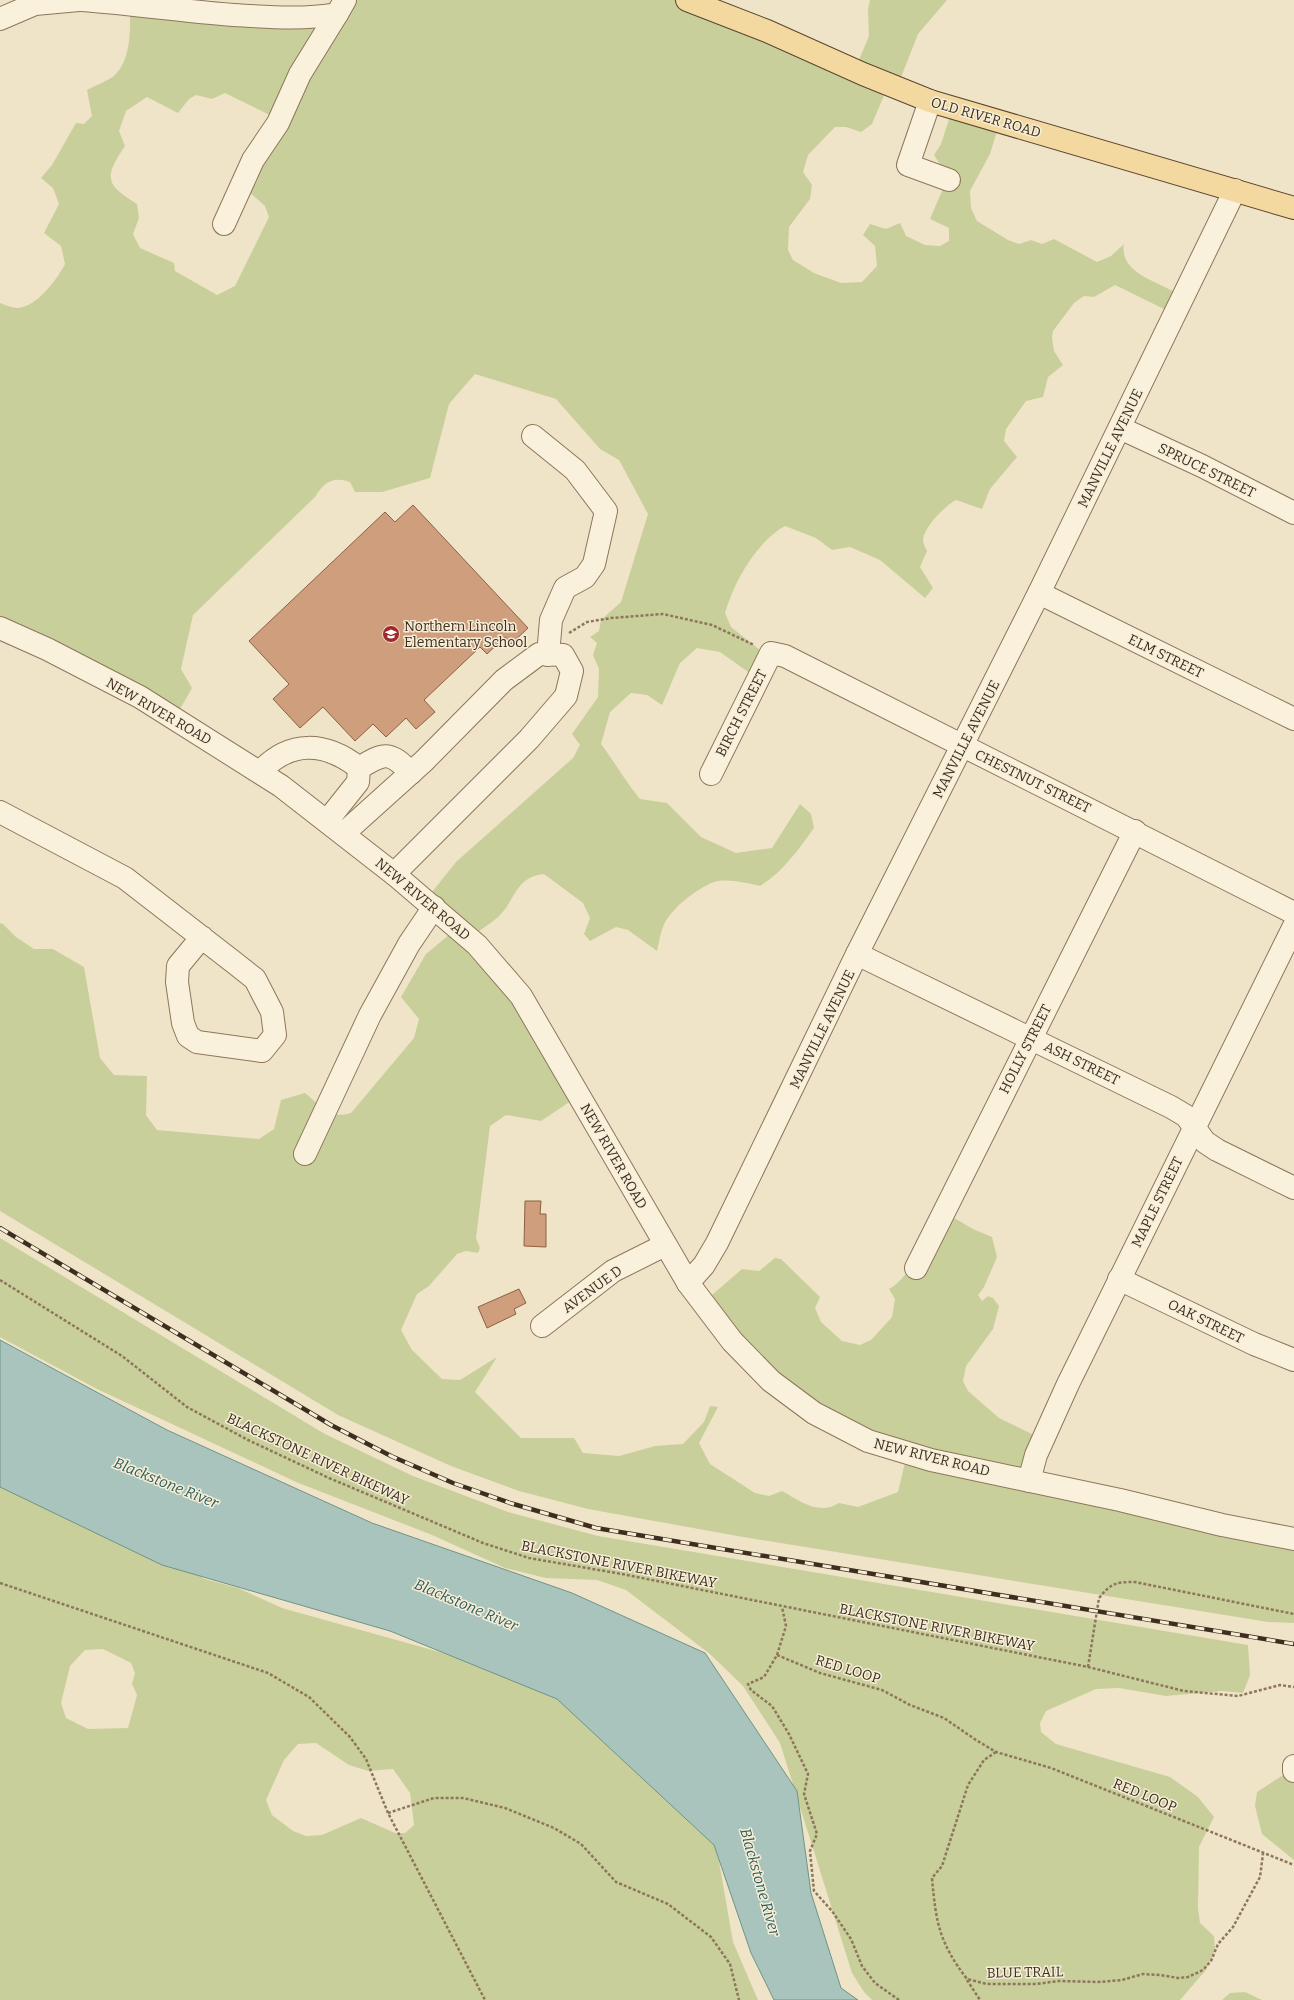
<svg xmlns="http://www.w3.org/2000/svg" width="1294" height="2000" viewBox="0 0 1294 2000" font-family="Bitter,serif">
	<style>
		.green { fill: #c9cf9b; fill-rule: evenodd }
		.water { fill: #a9c4bc; stroke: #6f938a }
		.building { fill: #cf9f7d; stroke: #8d5f41 }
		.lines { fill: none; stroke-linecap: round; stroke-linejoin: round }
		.minor-casing { stroke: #8d765c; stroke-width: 24 }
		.major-casing { stroke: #5b4430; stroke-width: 24 }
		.path { stroke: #8d765c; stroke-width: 2.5; stroke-dasharray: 3 2; stroke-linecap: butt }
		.minor { stroke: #faf1dc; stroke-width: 22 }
		.major { stroke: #f3d9a0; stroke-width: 22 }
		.rail-casing { stroke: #3d2e20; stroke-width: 4.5 }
		.rail { stroke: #f7eed8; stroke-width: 3; stroke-dasharray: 9; stroke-linecap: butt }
		.labels { text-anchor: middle; stroke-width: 3; stroke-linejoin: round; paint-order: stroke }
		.street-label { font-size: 14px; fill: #3d2e20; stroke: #f7eed8 }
		.poi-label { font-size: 14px; fill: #3d2e20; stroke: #f7eed8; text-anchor: start }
		.water-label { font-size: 15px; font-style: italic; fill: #2f5d5a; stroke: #f7eed8 }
	</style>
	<rect width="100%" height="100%" fill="#f0e4c8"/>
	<!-- green -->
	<g class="green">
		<path d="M347 0H706L855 69 869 36 868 9 870 0H947L918 34 898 85 888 86 872 124 861 132 846 127H835L808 155 803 172 812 185 810 199 789 227 788 250 793 260 814 273 841 283 862 282 877 266 875 246 863 235 870 224 886 229 900 223 906 236 925 245 940 246 949 241V228L930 219 948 177 934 155 941 144 951 113 1000 121 990 154 970 191 971 208 977 221 1008 240 1019 244 1031 240 1042 244 1054 239 1097 262 1111 256 1124 244C1119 273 1157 281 1176 293L1168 311 1115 285 1094 297 1084 296 1074 303 1053 331 1052 338 1054 351 1063 365 1048 377 1043 397 1026 401 1006 429 1004 441 1017 457 990 489 982 509 956 500C945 506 925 526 923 539 923 543 925 547 927 551L920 567 933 588 925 598 880 560 850 547 832 550 816 538 785 526C756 542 734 582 725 613L731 627 765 654 751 674 720 652 697 648 680 663 662 705 647 695 631 693 610 712 601 744C614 761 625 781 640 799L667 803 701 837 736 853 772 848 800 804 811 814 814 828C799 849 782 873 760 886 747 883 728 878 714 882 697 888 669 910 663 927 660 934 659 943 657 951L628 930 616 927 590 941 584 934 590 918 583 903 544 874C515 877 516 900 498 917 489 925 478 931 469 938L518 996 571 1101 541 1121 506 1115 490 1126 476 1238 480 1248 478 1253 466 1251 457 1254 429 1286 417 1294 401 1330 412 1350 442 1379 460 1380 497 1357 475 1392 521 1438H574L583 1453 619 1456 655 1446 683 1444 704 1422 710 1406 718 1407 699 1443 710 1464 755 1493 769 1496 782 1491C800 1501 819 1516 839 1503L858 1507 898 1492 907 1454 814 1410 705 1301 742 1269 759 1271 775 1258 781 1259 820 1297 815 1308 821 1322 842 1341 860 1345 871 1340 892 1317 895 1299 889 1289C913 1276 928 1233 939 1209L973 1229 992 1237 997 1257 984 1287 978 1295 982 1301 988 1296 993 1298 999 1306 993 1329 966 1366 963 1381 968 1391 999 1418 1036 1436 1028 1472 1294 1537V1623L1268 1622 743 1537 588 1509 519 1491 451 1466 338 1415 0 1211V923L3 924 16 937 34 949H53L84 967 100 1058 114 1075 147 1076 146 1115 157 1130 259 1139 274 1129 281 1100 305 1093C320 1105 330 1120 351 1113L414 1038 419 1019 401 997 426 954 457 928 428 897 456 862 573 758 580 745 572 734 598 697 599 669 593 655 597 643 590 637 599 631 601 620 621 602 648 514 619 460 600 449 556 399 475 374 449 404 430 478 382 492H355L350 482C333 476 324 482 315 497L193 615 181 669 192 688 176 716 0 627V303C5 305 13 308 18 308 38 306 57 279 65 264L61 246 44 233 59 204 53 188 41 178 52 165 76 123 84 124 92 116 87 90C96 85 108 81 115 75 132 58 130 28 130 6L271 19ZM225 93 280 120 240 184 265 206 269 217 235 286 217 295 175 271 174 263 140 248 133 234 139 218 137 204C106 185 103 178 125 146L119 131 126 111 147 97 178 113 189 99 196 95 212 99Z"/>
		<polygon points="0,1238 325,1434 413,1476 508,1512 598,1536 1248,1645 1250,1675 1243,1693 1222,1691 1166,1696 1119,1688 1096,1689 1046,1711 1040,1723 1041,1732 1056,1744 1170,1777 1198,1797 1214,1817 1199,1847 1198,1908 1200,1923 1214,1936 1215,1949 1206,1970 1180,2000 872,2000 864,1992 852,1973 780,1743 743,1686 710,1654 626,1590 597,1580 546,1578 505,1568 432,1535 296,1482 97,1389 0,1337"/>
		<path d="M0 1481 70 1509 205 1579 238 1588 282 1608 568 1688 716 1844 733 1942 758 2000H0ZM103 1649 131 1663 135 1673 132 1684 137 1695 128 1728 88 1729 66 1718 61 1703 70 1666 85 1650ZM316 1743 349 1765 368 1771 393 1769 410 1793 414 1825 405 1833H395L361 1818 322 1835 306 1836 293 1831 272 1815 266 1800 284 1760 298 1744Z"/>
		<polygon points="1291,1770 1294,1770 1294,1860 1262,1834 1255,1806 1257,1792"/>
		<polygon points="1245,1992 1262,2000 1222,2000 1230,1993"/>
	</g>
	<!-- water -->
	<polygon class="water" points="0,1340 167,1430 372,1523 572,1593 705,1653 797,1791 811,1893 841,1988 858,2000 774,2000 751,1953 714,1845 557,1699 390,1631 162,1565 0,1487"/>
	<!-- building -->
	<g class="building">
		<polygon points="413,505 528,628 511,644 505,637 487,654 480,647 424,700 435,712 416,729 406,718 386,737 373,724 355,741 323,707 300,728 273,699 289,684 249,641 385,512 395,522"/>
		<polygon points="525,1201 541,1201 540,1214 546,1214 546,1247 524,1246"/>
		<polygon points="519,1289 526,1303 514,1309 516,1314 487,1328 478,1307"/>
	</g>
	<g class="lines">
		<!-- minor casing -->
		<g class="minor-casing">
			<g id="minor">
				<path d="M82 0C133 4 183 11 234 15 268 17 302 20 337 14L345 0"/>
				<polyline points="0,19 35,4 79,0"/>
				<polyline points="930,101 908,165 949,180"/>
				<polyline points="224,224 253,160 278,123 300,74 337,14"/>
				<polyline points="1120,428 1202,466 1294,513"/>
				<polyline points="533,436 575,470 606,511 594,564 585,577 565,588 551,620 548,655"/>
				<polyline points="1039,593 1294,719"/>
				<polyline points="0,628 47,649 140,697 281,786 394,874 477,945 521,996 688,1283 732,1341 771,1381 814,1413 868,1441 931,1460 1120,1500 1222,1525 1294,1539"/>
				<path d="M359 768C384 753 389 750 411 773"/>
				<path d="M260 772C289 740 325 741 359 768"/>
				<polyline points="711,774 771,653 785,656 1294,913"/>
				<polyline points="0,812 125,878 236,964 255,979 272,1012 275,1035 262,1051 197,1042 188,1036 183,1023 177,982 178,966 202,937"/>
				<polyline points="327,821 358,782 359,768"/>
				<polyline points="344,833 424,761 504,680 539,654 563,655 572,671 566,696 529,739 394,874"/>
				<polyline points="857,954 1171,1107 1186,1116 1205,1142 1217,1150 1294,1188"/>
				<polyline points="305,1154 370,1015 409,944 434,907"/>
				<polyline points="916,1268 1135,831"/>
				<polyline points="1119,1279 1254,1344 1294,1360"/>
				<polyline points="688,1283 704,1265 717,1243 857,954 1039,593 1235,190"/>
				<polyline points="542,1326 613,1271 665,1245"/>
				<polyline points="1029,1481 1036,1455 1068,1384 1294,926"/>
				<polyline points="1294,1766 1294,1771"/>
			</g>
		</g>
		<!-- major casing -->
		<g class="major-casing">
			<polyline id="major" points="687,0 767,31 863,74 930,101 1294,208"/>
		</g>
		<!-- path -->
		<g class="path">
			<polyline points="569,633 587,622 611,618 663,614 712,625 754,645"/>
			<polyline points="0,1280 122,1356 187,1407 248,1440 329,1478 483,1543 529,1558 622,1574 1088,1667 1184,1691 1238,1696 1280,1685 1294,1687"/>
			<polyline points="0,1583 268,1673 309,1697 350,1737 366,1759 388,1813 485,2000"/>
			<polyline points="777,1655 786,1626 782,1607"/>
			<path d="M1088 1667 1099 1598C1111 1583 1116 1582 1135 1582L1294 1614"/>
			<path d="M996 1752 984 1760 968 1785 942 1866 932 1878C936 1923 939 1942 967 1979L987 1984H1036L1059 1981 1098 1982 1122 1980 1143 1974 1160 1975 1178 1978 1188 1977 1203 1970 1211 1961 1218 1944 1233 1927 1260 1877 1263 1854"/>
			<polyline points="388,1813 434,1798 463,1798 505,1808 554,1828 581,1844 616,1882 668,1904 711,1937 730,1964 739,2000"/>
			<polyline points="967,1980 980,2000"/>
			<polyline points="899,2000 875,1983 862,1966 851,1939 832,1911 814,1891 810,1851 817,1834 804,1794 808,1774 789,1734 772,1706 751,1690 748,1684 764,1677 777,1655 820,1673 882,1690 910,1705 944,1718 976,1740 996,1752 1051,1768 1294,1865"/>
		</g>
		<!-- minor -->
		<use href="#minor" class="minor"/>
		<!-- major -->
		<use href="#major" class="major"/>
		<!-- rail casing -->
		<g class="rail-casing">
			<polyline id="rail" points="0,1228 331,1425 391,1456 453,1483 510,1503 596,1528 1294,1644"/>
		</g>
		<!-- rail -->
		<use href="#rail" class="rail"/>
	</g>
	<!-- icons -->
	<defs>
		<g id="school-disc" transform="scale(0.9)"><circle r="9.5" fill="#9e2a2b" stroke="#f7eed8"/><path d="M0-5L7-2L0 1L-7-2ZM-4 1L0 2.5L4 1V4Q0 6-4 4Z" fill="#fff"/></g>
	</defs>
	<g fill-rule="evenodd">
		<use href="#school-disc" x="391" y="634"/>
	</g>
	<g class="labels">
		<!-- street labels -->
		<g class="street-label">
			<text transform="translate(986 117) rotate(16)" y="5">OLD RIVER ROAD</text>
			<text transform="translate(1110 448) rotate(-64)" y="5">MANVILLE AVENUE</text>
			<text transform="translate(1207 470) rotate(26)" y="5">SPRUCE STREET</text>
			<text transform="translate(1166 656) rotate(26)" y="5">ELM STREET</text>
			<text transform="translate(159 711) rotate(30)" y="5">NEW RIVER ROAD</text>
			<text transform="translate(741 713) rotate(-63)" y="5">BIRCH STREET</text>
			<text transform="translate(966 739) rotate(-63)" y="5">MANVILLE AVENUE</text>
			<text transform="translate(1033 781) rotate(26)" y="5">CHESTNUT STREET</text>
			<text transform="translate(423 899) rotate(40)" y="5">NEW RIVER ROAD</text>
			<text transform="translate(822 1029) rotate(-64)" y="5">MANVILLE AVENUE</text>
			<text transform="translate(1025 1049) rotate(-63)" y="5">HOLLY STREET</text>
			<text transform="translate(1082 1063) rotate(26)" y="5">ASH STREET</text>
			<text transform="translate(614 1156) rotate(60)" y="5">NEW RIVER ROAD</text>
			<text transform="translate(1157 1202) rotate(-64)" y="5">MAPLE STREET</text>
			<text transform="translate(592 1289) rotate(-36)" y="5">AVENUE D</text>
			<text transform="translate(1206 1321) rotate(26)" y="5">OAK STREET</text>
			<text transform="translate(932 1457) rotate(14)" y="5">NEW RIVER ROAD</text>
			<text transform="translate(318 1459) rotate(25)" y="5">BLACKSTONE RIVER BIKEWAY</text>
			<text transform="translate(619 1564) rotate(11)" y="5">BLACKSTONE RIVER BIKEWAY</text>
			<text transform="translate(937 1627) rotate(11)" y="5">BLACKSTONE RIVER BIKEWAY</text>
			<text transform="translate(848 1669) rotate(17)" y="5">RED LOOP</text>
			<text transform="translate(1145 1795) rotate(22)" y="5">RED LOOP</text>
			<text transform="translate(1025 1972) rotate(-1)" y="5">BLUE TRAIL</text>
		</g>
		<!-- poi labels -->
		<g class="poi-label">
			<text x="404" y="631">Northern Lincoln<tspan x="404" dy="16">Elementary School</tspan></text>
		</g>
		<!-- water labels -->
		<g class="water-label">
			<text transform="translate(166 1483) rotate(22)" y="5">Blackstone River</text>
			<text transform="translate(466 1605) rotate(23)" y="5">Blackstone River</text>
			<text transform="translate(760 1882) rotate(74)" y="5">Blackstone River</text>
		</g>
	</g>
</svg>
